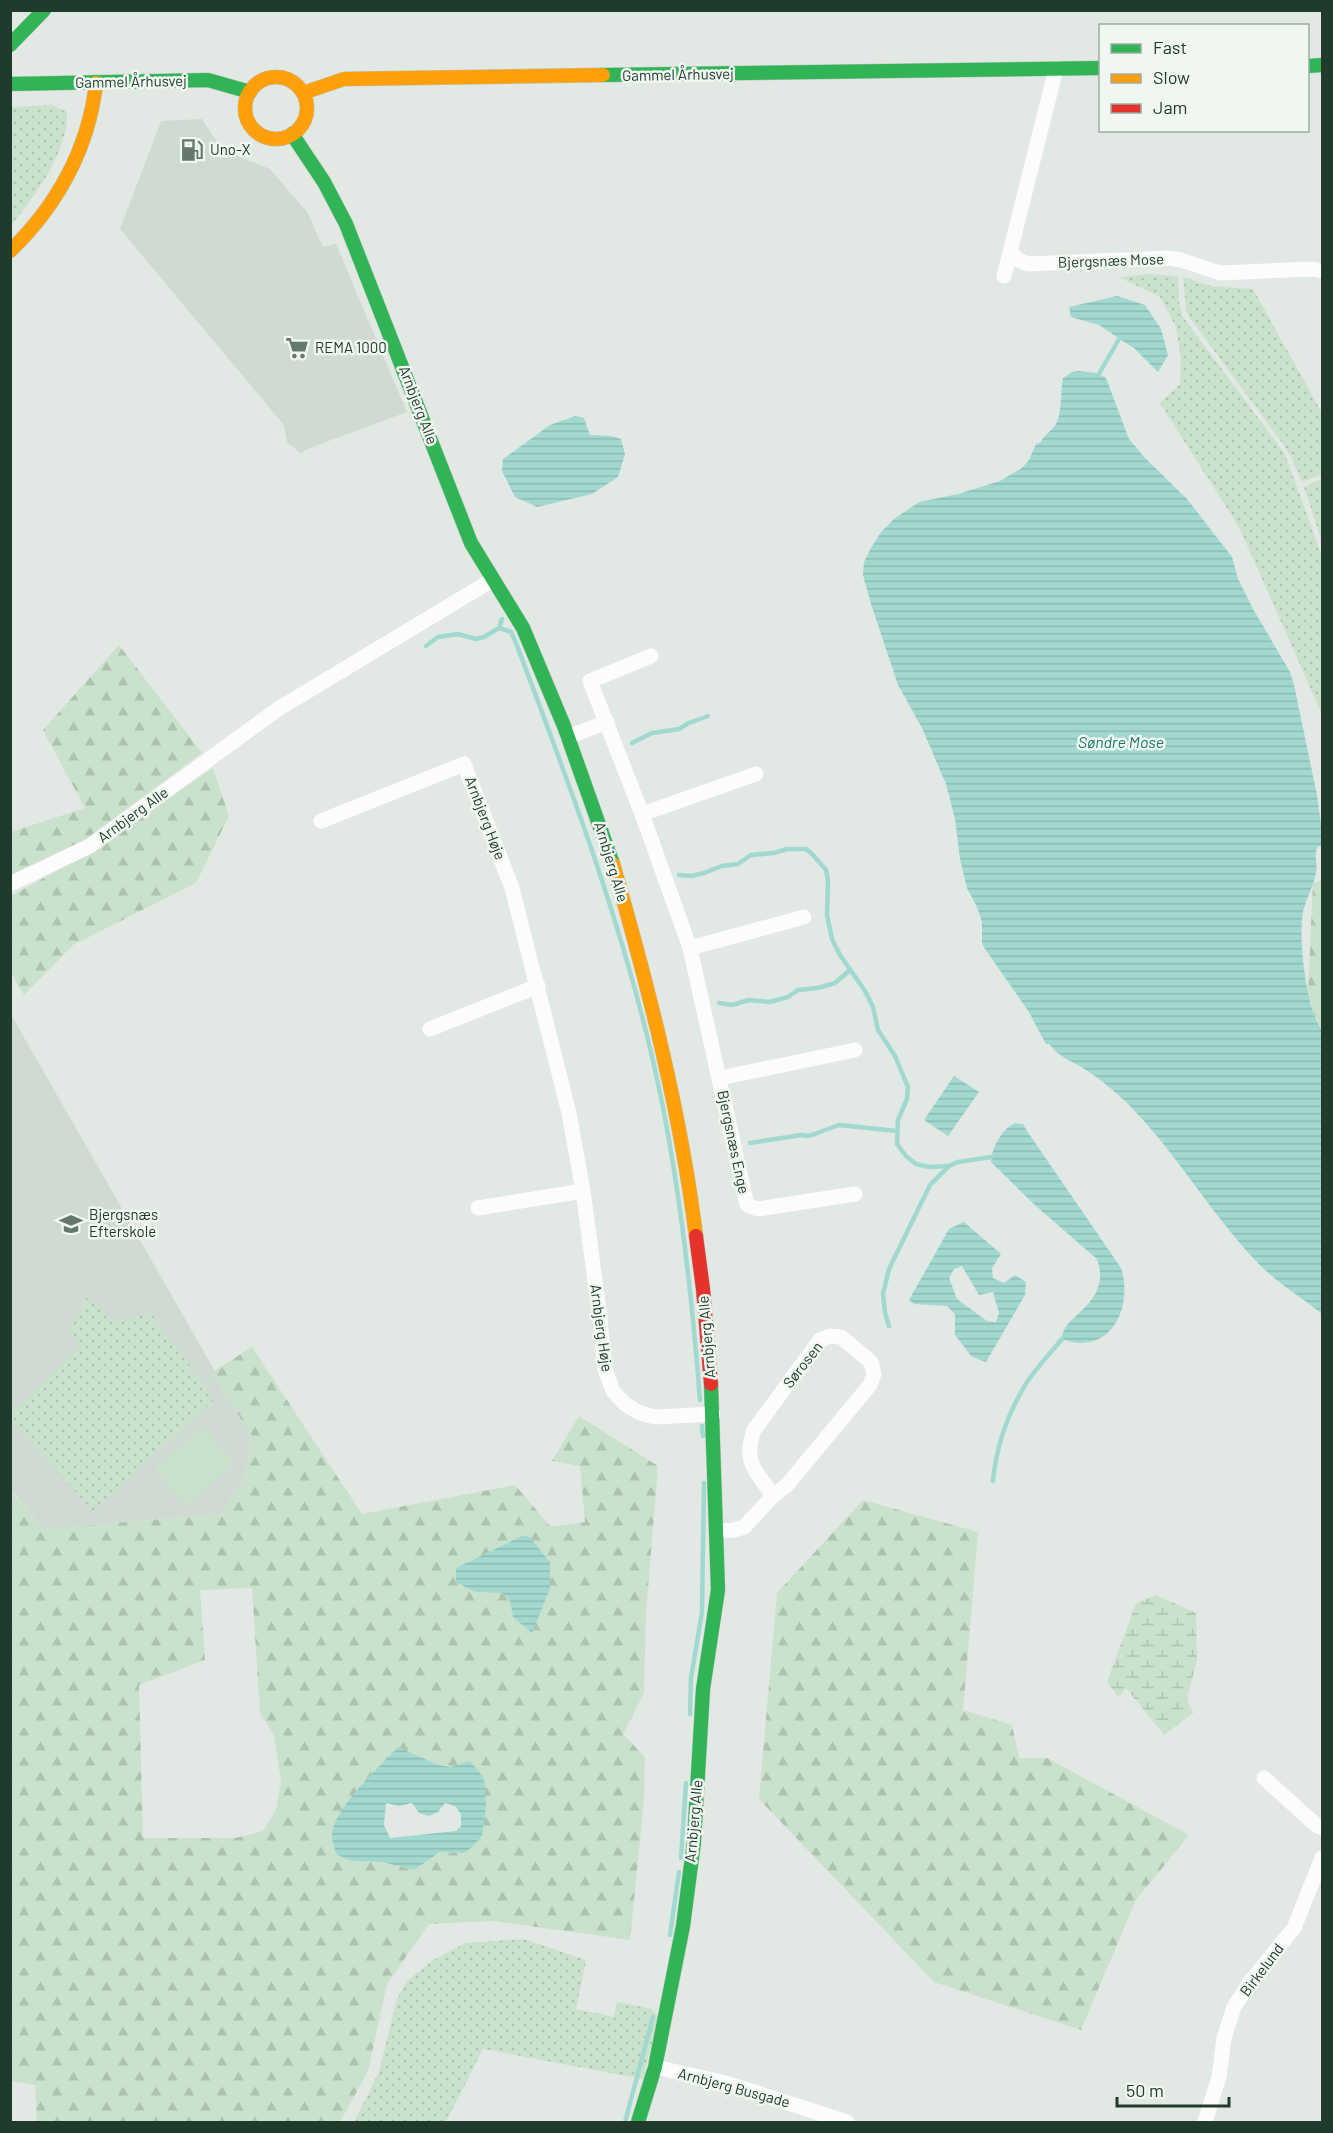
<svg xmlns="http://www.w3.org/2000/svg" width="1333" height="2133" viewBox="0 0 1333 2133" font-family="Barlow,sans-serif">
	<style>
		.built { fill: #cfdad2 }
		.grass { fill: url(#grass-dots) }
		.forest { fill: url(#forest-firs); fill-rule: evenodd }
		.wetland { fill: url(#wetland-marsh) }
		.green { fill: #cae2cb }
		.water { fill: url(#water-rules); fill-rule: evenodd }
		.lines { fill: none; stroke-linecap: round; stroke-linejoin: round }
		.stream { stroke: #a1d9d1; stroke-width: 4.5 }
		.fast-casing { stroke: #bbc5be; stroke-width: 15 }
		.slow-casing { stroke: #bbc5be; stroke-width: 15 }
		.jam-casing { stroke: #bbc5be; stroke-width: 15 }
		.street { stroke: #fbfcfb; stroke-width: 15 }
		.fast { stroke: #30b455; stroke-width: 14 }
		.slow { stroke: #ff9f0a; stroke-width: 14 }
		.jam { stroke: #e5322d; stroke-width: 14 }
		.labels { text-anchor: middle; stroke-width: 5; stroke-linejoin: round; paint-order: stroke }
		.street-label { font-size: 15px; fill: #203b2c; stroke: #f0f7f1 }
		.poi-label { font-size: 15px; fill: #203b2c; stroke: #f0f7f1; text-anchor: start }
		.water-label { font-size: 16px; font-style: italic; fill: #19786e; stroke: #f0f7f1 }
	</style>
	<defs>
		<pattern id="grass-dots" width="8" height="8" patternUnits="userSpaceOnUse" patternTransform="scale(1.5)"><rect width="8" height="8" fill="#cae2cb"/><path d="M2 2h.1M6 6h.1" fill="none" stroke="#adc3ae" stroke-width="1.8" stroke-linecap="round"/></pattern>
		<pattern id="forest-firs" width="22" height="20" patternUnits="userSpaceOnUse" patternTransform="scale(1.5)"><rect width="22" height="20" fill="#cae2cb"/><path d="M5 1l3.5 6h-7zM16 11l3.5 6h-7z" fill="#adc3ae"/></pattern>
		<pattern id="wetland-marsh" width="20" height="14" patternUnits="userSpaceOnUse" patternTransform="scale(1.5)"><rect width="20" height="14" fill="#cae2cb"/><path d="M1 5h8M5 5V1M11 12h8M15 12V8" fill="none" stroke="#adc3ae"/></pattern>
		<pattern id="water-rules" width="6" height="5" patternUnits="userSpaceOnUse" patternTransform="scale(1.5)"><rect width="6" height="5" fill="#a1d9d1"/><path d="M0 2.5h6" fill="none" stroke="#8abbb4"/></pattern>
	</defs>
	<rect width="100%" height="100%" fill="#e2e8e3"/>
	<!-- built -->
	<g class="built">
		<polygon points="202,119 222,150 270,169 307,212 323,247 336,244 407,412 315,446 300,453 287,442 284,425 120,229 161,121"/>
		<polygon points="10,1013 252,1436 244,1479 221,1514 44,1529 11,1490"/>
	</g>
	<!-- grass -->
	<g class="grass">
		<path d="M52 105 67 112C69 150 34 198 11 225V107Z"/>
		<polygon points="1148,274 1178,276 1179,302 1183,317 1285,454 1322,556 1322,714 1239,527 1160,403 1180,384 1181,359 1176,327 1160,297 1119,277"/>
		<polygon points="1183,277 1211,286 1253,289 1322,413 1322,474 1302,482 1291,457 1283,444 1190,318 1186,310"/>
		<polygon points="1322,479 1322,542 1304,487"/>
		<polygon points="87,1298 115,1321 151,1314 215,1399 93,1511 10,1419 11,1413 80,1347 69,1332"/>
		<polygon points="524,1939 586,1960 576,2009 614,2017 617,2002 652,2009 658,2017 643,2079 483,2049 446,2122 354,2122 379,2072 397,1999 407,1981 433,1960 466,1943"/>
	</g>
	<!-- forest -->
	<g class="forest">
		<polygon points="119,645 202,753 86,839 11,875 11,834 14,831 85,808 43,730"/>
		<polygon points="213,768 229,816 196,883 73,945 24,995 11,973 11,896 93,851"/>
		<polygon points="1322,880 1322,1030 1315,1016 1308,991 1313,883"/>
		<path d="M252 1347 362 1514 515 1485 551 1527 585 1522 580 1466 552 1461 579 1416 658 1466 646 1614 644 1693 623 1734 645 1757 644 1800 630 1940 494 1921 429 1924 387 1984 368 2071 340 2122H37L35 2085 10 2081V1490L44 1529 221 1514 244 1479 252 1436 211 1373ZM524 1535 530 1537 550 1562 513 1617 510 1601 503 1593 475 1592 456 1568ZM252 1588 260 1712 274 1736 281 1781 276 1810 263 1831 235 1838H143L139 1685 205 1660 200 1590ZM398 1747 438 1765 451 1767 470 1761 464 1853 440 1852 414 1870 382 1862 351 1861Z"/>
		<polygon points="863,1500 978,1532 963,1710 1012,1725 1019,1758 1047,1758 1189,1835 1136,1900 1081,2030 934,1982 759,1799 777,1593"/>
	</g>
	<!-- wetland -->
	<polygon class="wetland" points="1156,1595 1196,1613 1197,1660 1187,1699 1193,1713 1164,1735 1126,1688 1118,1697 1107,1682 1136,1603"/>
	<!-- green -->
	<polygon class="green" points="203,1427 234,1464 185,1506 154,1469"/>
	<!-- water -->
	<g class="water">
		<polygon points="1117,296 1145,305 1161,329 1168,355 1158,372 1135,349 1099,325 1071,317 1069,307"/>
		<path d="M1078 371 1096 373 1106 378 1129 439 1144 457 1187 499 1232 557 1238 579 1253 609 1290 672 1294 685 1317 795 1322 832 1321 846H1318C1313 856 1318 862 1316 872 1314 886 1306 898 1303 912 1298 938 1306 1009 1322 1030V1314C1300 1296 1274 1281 1255 1260 1208 1210 1174 1149 1125 1101 1113 1090 1100 1079 1086 1070 1072 1061 1060 1058 1049 1044H1046L1029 1012 985 949 982 943V922L977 907 967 888 960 859 955 819 946 784 922 728 898 685 871 604 863 575 864 562 871 548 881 532 894 519 919 502 958 494 1000 481 1022 468 1029 460 1036 444 1041 442C1044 435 1049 433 1054 427 1063 416 1060 392 1063 378L1072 372Z"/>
		<polygon points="575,416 584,418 590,435 611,436 621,439 625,454 618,477 592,494 537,507 515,497 502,471 503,459 550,425"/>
		<polygon points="954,1076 979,1092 948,1136 924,1120"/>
		<path d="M1015 1123 1023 1124 1027 1131 1121 1268C1134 1309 1109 1357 1062 1339 1061 1315 1113 1305 1097 1259L1037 1207 991 1162C992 1147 1002 1129 1015 1123Z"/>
		<path d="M964 1222 1001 1254 992 1268 993 1278 1004 1283 1015 1275 1026 1282 1025 1295 986 1362 972 1357 955 1335V1314L947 1306 914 1304 909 1300 949 1229ZM962 1266 979 1295 993 1292 999 1313 996 1322 987 1321 957 1299 949 1278 954 1269Z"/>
		<polygon points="524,1535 530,1537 550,1562 550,1588 532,1633 513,1617 510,1601 503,1593 475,1592 456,1582 456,1568"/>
		<path d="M398 1747 438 1765 451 1767 470 1761 484 1778 486 1806 482 1836 471 1848 464 1853 440 1852 414 1870 382 1862 351 1861 336 1854C335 1848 332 1841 332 1836 332 1809 380 1767 398 1747ZM386 1803 399 1806 412 1803 419 1813 429 1816 438 1812 445 1803 455 1806 461 1814V1826L456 1831 390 1838 384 1825Z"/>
	</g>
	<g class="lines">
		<!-- stream -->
		<g class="stream">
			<polyline points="1099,374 1119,339"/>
			<path d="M502 619 499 628 511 632 516 643C572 791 628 938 660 1093 681 1194 692 1297 700 1400"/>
			<polyline points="426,646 438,637 458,634 476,639 484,637 499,628"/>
			<polyline points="632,743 652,733 679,729 689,723 708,716"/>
			<polyline points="679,875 692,876 704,873 722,866 738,864 751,855 774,853 787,849 806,849 812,854 826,870 828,880 827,915 832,939 840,955 865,991 873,1007 878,1030 895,1056 908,1087 907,1099 898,1120 897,1144 906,1156 916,1164 929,1167 949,1166"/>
			<polyline points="719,1003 732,1005 749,1000 770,1002 788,997 798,990 818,988 835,983 850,970"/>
			<polyline points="750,1143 801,1135 809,1136 839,1125 897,1131"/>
			<polyline points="889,1326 885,1313 883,1294 889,1269 930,1185 949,1166 958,1162 991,1157"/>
			<polyline points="702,1426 703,1436"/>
			<path d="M993 1481C996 1447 1007 1416 1024 1387 1034 1370 1049 1355 1062 1339"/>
			<polyline points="690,1714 691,1678 702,1612 704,1483"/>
			<polyline points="681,1858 686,1783"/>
			<polyline points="670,1935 679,1872"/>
			<polyline points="625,2122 653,2017"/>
		</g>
		<!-- fast casing -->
		<g class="fast-casing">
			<g id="fast">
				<polyline points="10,45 44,10"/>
				<polyline points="1308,66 1322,65"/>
				<polyline points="603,75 1100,68"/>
				<polyline points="10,84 208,80 250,92"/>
				<polyline points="292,134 324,182 346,224 471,543 523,628 564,726 613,864"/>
				<polyline points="638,2122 655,2067 683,1926 694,1842 703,1689 718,1590 711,1384"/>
			</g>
		</g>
		<!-- slow casing -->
		<g class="slow-casing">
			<g id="slow">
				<circle cx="276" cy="108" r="31"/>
				<polyline points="303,93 344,79 603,75"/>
				<path d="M10 251C57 206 89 148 96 83"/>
				<path d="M613 864C648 986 680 1109 696 1236"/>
			</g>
		</g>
		<!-- jam casing -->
		<g class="jam-casing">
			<polyline id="jam" points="696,1236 703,1289 711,1384"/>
		</g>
		<!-- street -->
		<g class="street">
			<path d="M1011 250C1015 259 1019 261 1028 264L1168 258 1181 260 1220 273 1312 269 1322 271"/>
			<polyline points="1004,276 1056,69"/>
			<polyline points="651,656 590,681 642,814 690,948 747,1205 758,1209 855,1194"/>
			<polyline points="568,737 607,722"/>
			<polyline points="642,814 756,774"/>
			<polyline points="321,821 464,764 512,888 569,1113 583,1191 600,1318 605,1369 613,1391 625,1404 640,1413 655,1417 713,1414"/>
			<polyline points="10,884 90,846 278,709 492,580"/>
			<polyline points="690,948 804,917"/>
			<polyline points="430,1029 538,986"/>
			<polyline points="720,1078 855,1050"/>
			<polyline points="478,1208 583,1191"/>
			<path d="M718 1531 734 1530 744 1527 773 1496 787 1485 870 1385 874 1374 871 1362 841 1337 830 1336 820 1340 754 1430C743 1463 755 1469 773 1496"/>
			<polyline points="1264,1778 1316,1825 1322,1828"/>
			<polyline points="655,2067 726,2083 847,2122"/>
			<polyline points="1205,2122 1219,2077 1224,2038 1234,2007 1250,1982 1294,1928 1322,1858"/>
		</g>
		<!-- fast -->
		<use href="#fast" class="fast"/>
		<!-- slow -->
		<use href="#slow" class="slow"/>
		<!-- jam -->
		<use href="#jam" class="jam"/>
	</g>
	<!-- icons -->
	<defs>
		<g id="fuel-bare" transform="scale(1.8)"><path d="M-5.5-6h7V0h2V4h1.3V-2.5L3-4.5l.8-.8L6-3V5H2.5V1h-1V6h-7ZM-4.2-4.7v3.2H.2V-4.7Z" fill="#64786c" stroke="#f0f7f1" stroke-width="2.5" paint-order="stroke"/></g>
		<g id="supermarket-bare" transform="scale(1.8)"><path d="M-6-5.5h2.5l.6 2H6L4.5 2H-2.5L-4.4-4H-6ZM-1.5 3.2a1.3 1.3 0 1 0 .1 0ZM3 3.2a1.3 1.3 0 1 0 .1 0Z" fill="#64786c" stroke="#f0f7f1" stroke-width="2.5" paint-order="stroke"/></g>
		<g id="school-bare" transform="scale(1.8)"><path d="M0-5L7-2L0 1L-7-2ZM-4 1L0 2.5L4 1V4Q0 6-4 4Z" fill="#64786c" stroke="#f0f7f1" stroke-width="2.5" paint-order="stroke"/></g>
	</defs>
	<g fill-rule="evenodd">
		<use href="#fuel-bare" x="192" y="150"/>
		<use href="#supermarket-bare" x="297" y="348"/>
		<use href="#school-bare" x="71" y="1224"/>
	</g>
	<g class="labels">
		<!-- street labels -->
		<g class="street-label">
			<text transform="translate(678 75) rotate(-1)" y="5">Gammel Århusvej</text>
			<text transform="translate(131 82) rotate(-1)" y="5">Gammel Århusvej</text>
			<text transform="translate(1111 261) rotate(-2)" y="5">Bjergsnæs Mose</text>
			<text transform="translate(418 405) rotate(69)" y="5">Arnbjerg Alle</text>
			<text transform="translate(133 815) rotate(-36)" y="5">Arnbjerg Alle</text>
			<text transform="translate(485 818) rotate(69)" y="5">Arnbjerg Høje</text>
			<text transform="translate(611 862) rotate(73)" y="5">Arnbjerg Alle</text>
			<text transform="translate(733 1142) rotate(78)" y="5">Bjergsnæs Enge</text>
			<text transform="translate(601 1328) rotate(82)" y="5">Arnbjerg Høje</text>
			<text transform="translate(707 1337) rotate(-95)" y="5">Arnbjerg Alle</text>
			<text transform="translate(803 1365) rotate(-52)" y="5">Sørosen</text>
			<text transform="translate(694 1821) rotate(-85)" y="5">Arnbjerg Alle</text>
			<text transform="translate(1262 1970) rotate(-53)" y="5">Birkelund</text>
			<text transform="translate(734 2088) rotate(15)" y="5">Arnbjerg Busgade</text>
		</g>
		<!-- poi labels -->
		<g class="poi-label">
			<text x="210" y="155">Uno-X</text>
			<text x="315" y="353">REMA 1000</text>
			<text x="89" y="1220">Bjergsnæs<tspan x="89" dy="17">Efterskole</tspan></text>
		</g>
		<!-- water labels -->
		<g class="water-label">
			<text x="1121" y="748">Søndre Mose</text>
		</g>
	</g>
	<!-- border -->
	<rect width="1333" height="2133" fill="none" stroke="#203b2c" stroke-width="24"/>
	<!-- legend -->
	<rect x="1099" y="24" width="210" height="108" fill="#f0f7f1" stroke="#9daca2" stroke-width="1.5"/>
	<rect x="1111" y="44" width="30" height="9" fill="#30b455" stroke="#9daca2" stroke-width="1.5"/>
	<text x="1153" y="54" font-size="18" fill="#203b2c">Fast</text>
	<rect x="1111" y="74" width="30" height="9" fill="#ff9f0a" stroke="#9daca2" stroke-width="1.5"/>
	<text x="1153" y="84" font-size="18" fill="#203b2c">Slow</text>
	<rect x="1111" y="104" width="30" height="9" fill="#e5322d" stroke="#9daca2" stroke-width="1.5"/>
	<text x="1153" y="114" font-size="18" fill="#203b2c">Jam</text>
	<!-- scale -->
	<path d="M1117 2097v9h112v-9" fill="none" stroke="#203b2c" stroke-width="3"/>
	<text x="1126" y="2097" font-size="18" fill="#203b2c" stroke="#f0f7f1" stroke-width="4.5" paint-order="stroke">50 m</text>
</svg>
